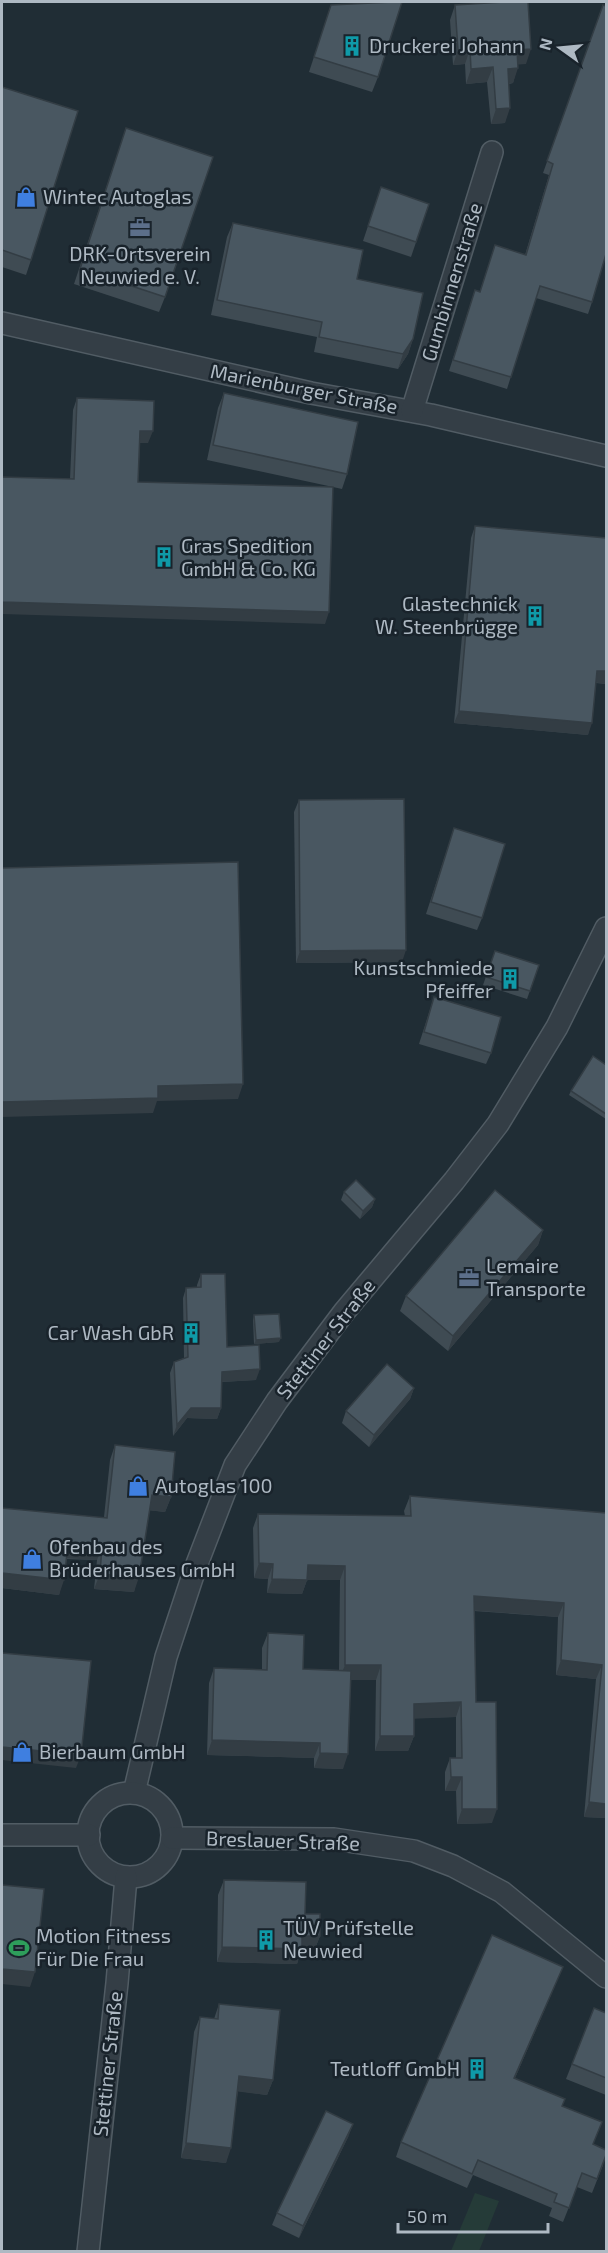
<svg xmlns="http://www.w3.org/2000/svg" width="608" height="2253" viewBox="0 0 608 2253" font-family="'Exo 2',sans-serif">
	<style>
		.green { fill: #253b38 }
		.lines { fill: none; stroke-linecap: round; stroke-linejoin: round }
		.street-casing { stroke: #515c64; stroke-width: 24 }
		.street { stroke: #343e46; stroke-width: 21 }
		.wall { fill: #3f4b53 }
		.shaded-wall { fill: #333d44 }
		.building { fill: #495761; stroke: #333d44; stroke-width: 1.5 }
		.labels { text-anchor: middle; stroke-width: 5; stroke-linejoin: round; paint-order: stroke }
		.poi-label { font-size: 20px; fill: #aeb9c3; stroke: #19232b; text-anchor: start }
		.street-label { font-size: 20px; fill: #aeb9c3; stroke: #19232b }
	</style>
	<rect width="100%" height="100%" fill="#202d35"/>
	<!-- green -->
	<polygon class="green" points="475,2193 499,2201 479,2251 451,2251"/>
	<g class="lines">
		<!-- street casing -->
		<g class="street-casing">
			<g id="street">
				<polyline points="2,323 311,393 431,415 606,456"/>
				<polyline points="412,411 492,152"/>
				<polyline points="134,1793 166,1657 195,1569 235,1465 277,1401 344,1312 454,1181 498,1124 557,1027 606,928"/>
				<circle cx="130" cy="1835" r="42"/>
				<polyline points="2,1835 89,1835"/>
				<polyline points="172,1838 334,1839 414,1851 453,1866 502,1892 606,1977"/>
				<polyline points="88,2252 117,1983 126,1877"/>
			</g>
		</g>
		<!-- street -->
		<use href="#street" class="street"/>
	</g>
	<!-- wall -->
	<g class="wall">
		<polygon points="331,5 378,77 372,92 309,72"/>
		<polygon points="455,5 526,64 518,64 513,83 509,84 505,123 491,124 487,82 466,84 465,64 453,65 450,20"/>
		<polygon points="603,5 592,302 588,314 536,298 507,389 449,371 471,302 475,290 480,291 495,245 525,255 549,175 543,173"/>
		<polygon points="2,87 31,260 26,275 2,267"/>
		<polygon points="126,128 165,297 159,312 74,284"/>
		<polygon points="381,187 429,204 411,257 363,241"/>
		<polygon points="233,223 357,279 413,339 408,354 398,369 314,352 317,337 211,315 227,237"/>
		<polygon points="224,393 347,474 342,489 333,487 325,624 70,479 73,410 77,398 148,443 140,443 138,482 333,487 207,460 218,408"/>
		<polygon points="475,526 606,538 606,684 596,683 588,735 454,723 471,538"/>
		<polygon points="299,800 402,962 296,963 294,812"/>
		<polygon points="454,828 482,918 477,930 426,914"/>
		<polygon points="495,951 539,965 527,999 483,985"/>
		<polygon points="434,997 491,1053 486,1064 419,1044"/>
		<polygon points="606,1065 606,1119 569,1095 571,1091"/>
		<polygon points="344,1192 375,1199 372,1207 360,1219 341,1200"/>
		<polygon points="543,1230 538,1245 448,1351 400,1311 406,1296"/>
		<polygon points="201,1274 227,1347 256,1380 222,1382 221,1408 217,1419 187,1418 173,1436 170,1373 174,1362 184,1358 183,1298 186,1288 197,1287 197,1285"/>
		<polygon points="254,1315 279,1342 254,1344 253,1320"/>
		<polygon points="414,1388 410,1399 369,1447 342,1423 346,1411"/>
		<polygon points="115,1445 171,1497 165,1512 149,1510 134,1592 94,1589 97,1560 67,1559 59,1595 2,1588 104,1517 110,1460"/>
		<polygon points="410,1496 606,1513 606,1818 584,1817 596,1679 556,1675 558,1617 474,1611 476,1702 492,1823 457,1824 456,1791 445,1791 445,1772 450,1758 456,1758 456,1717 414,1718 414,1736 408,1751 375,1751 376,1680 350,1680 343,1769 314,1768 314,1758 207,1755 209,1683 214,1668 262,1670 262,1648 268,1633 303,1669 339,1670 340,1580 307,1580 302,1594 267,1593 268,1579 254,1578 253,1528 258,1514 405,1516 404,1511"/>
		<polygon points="224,1880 305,1914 320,1936 314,1951 301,1951 297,1964 217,1962 218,1895"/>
		<polygon points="557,1981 515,2078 563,2106 593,2145 603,2165 592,2193 577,2187 563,2222 549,2216 552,2208 473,2175 467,2188 396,2157 401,2142"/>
		<polygon points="219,2004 273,2080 267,2095 238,2091 226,2163 181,2158 194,2032 200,2017 214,2019"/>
		<polygon points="594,2008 606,2013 606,2095 566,2079"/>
		<polygon points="349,2135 299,2238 272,2225 277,2213"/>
	</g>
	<!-- shaded-wall -->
	<g class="shaded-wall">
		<polygon points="470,49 465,64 453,65 458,50"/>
		<polygon points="531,49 526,64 512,65 517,50"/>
		<polygon points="493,67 487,82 466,84 471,69"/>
		<polygon points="518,68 513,83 503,84 508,69"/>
		<polygon points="510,108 505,123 491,124 496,109"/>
		<polygon points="413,339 408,354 398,369 403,354"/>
		<polygon points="140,431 153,431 148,443 136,443"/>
		<polygon points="2,602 329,612 325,624 2,614"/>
		<polygon points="597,671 606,671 606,684 592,682"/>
		<polygon points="459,711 592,723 588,735 454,723"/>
		<polygon points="406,950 402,962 296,963 300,951"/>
		<polygon points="243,1084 238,1099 157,1101 153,1113 2,1117 2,1102 158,1086"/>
		<polygon points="375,1199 372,1207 360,1219 363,1211"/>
		<polygon points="543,1230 538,1245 448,1351 453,1336"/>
		<polygon points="281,1338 279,1342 254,1344 256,1340"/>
		<polygon points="260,1369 256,1380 219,1382 222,1372"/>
		<polygon points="414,1388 410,1399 369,1447 374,1435"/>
		<polygon points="191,1408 221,1408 217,1419 187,1418 173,1436 177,1425"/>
		<polygon points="152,1495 171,1497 165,1512 146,1510"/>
		<polygon points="68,1544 102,1546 97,1560 63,1558"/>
		<polygon points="259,1563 273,1564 268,1579 254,1578"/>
		<polygon points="308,1565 345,1566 340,1580 307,1580 302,1594 267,1593 272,1579"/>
		<polygon points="2,1573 64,1580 59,1595 2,1588"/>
		<polygon points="100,1574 139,1577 134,1592 94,1589"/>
		<polygon points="474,1596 564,1603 558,1617 468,1610"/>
		<polygon points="561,1660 602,1665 596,1679 556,1675"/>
		<polygon points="345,1665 381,1665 376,1680 339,1680"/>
		<polygon points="461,1702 456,1717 408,1719 414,1704"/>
		<polygon points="380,1736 414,1736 408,1751 375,1751"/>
		<polygon points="212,1740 320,1743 314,1758 207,1755"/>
		<polygon points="2,1747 81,1755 76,1768 2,1760"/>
		<polygon points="320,1753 348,1754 343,1769 314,1768"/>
		<polygon points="451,1777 462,1777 456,1791 445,1791"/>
		<polygon points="589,1802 606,1804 606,1818 584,1817"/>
		<polygon points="462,1809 497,1809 492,1823 457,1824"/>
		<polygon points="302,1936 320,1936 314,1951 301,1951 297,1964 217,1962 222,1947"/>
		<polygon points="563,1967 557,1981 509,2092 514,2078"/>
		<polygon points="2,1969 35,1972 30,1987 2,1984"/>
		<polygon points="239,2076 273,2080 267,2095 234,2091"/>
		<polygon points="353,2124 349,2135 299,2238 303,2226"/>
		<polygon points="186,2143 231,2148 226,2163 181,2158"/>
	</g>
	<!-- building -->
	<g class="building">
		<polygon points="393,2 402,2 378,77 314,57 331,5"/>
		<polygon points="504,2 528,2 531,49 517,50 518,68 508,69 510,108 496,109 493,67 471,69 470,49 458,50 455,5"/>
		<polygon points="603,5 606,6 606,254 592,302 540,286 511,377 453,360 475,290 480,292 495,245 526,255 553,164 547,161"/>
		<polygon points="2,87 78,111 31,260 2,250"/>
		<polygon points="126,128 213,157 165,297 80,269"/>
		<polygon points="381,187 429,204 416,242 368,226"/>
		<polygon points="233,223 363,250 357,279 423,293 413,339 403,354 319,337 322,322 217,300"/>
		<polygon points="224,393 358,422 347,474 213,445"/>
		<polygon points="77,398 154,401 153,431 140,431 138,482 333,487 329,612 2,602 2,477 74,479"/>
		<polygon points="475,526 606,538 606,671 597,671 592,723 459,711"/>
		<polygon points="404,799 406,950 300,951 299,800"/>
		<polygon points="454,828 505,844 482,918 431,902"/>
		<polygon points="238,862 243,1084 158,1086 158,1098 2,1102 2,868"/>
		<polygon points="495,951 539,965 530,991 486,977"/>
		<polygon points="434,997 501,1017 491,1053 424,1032"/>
		<polygon points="593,1056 606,1065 606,1114 571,1091"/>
		<polygon points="356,1180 375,1199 363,1211 344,1192"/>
		<polygon points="495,1190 543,1230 453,1336 406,1296"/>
		<polygon points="201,1274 225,1274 227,1347 259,1345 260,1369 222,1372 221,1408 191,1408 177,1425 174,1362 188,1357 186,1288 201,1287"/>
		<polygon points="279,1314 281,1338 256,1340 254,1315"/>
		<polygon points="387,1364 414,1388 374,1435 346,1411"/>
		<polygon points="115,1445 175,1452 171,1497 152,1495 139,1577 100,1574 102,1546 68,1544 64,1580 2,1573 2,1508 107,1518"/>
		<polygon points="410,1496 606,1513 606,1804 589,1802 602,1665 561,1660 564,1603 474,1596 476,1702 496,1702 497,1809 462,1809 462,1777 451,1777 450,1758 462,1758 461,1702 414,1704 414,1736 380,1736 381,1665 345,1665 345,1566 308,1565 307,1580 272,1579 273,1564 259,1563 258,1514 411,1516"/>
		<polygon points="268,1633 304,1635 303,1669 351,1671 348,1754 320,1753 320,1743 212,1740 214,1668 267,1670"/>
		<polygon points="2,1653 91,1661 81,1755 2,1747"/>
		<polygon points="224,1880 306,1882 305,1914 320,1914 320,1936 302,1936 302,1949 222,1947"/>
		<polygon points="2,1885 44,1889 35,1972 2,1969"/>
		<polygon points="492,1935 563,1967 514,2078 565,2099 562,2106 602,2122 593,2144 606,2150 606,2155 597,2179 582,2173 569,2208 554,2202 557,2194 478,2160 472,2174 401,2142"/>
		<polygon points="219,2004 280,2010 273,2080 239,2076 231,2148 186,2143 200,2017 218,2019"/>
		<polygon points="594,2008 606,2013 606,2078 572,2064"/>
		<polygon points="326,2111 353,2124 303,2226 277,2213"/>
	</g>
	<!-- icons -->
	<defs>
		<g id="building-bare" transform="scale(1.62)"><path d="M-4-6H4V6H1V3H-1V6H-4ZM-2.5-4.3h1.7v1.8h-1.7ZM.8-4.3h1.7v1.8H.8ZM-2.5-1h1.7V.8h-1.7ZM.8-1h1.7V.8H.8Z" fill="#0f9aa8" stroke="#19232b" stroke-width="2.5" paint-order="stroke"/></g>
		<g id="shop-bare" transform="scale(1.62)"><path d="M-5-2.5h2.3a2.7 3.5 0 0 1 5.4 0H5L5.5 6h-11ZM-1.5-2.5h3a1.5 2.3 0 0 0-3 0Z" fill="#3f7fe0" stroke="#19232b" stroke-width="2.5" paint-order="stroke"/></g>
		<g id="office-bare" transform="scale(1.62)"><path d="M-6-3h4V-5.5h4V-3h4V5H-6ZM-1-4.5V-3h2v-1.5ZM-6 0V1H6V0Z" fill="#5c6f8a" stroke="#19232b" stroke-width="2.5" paint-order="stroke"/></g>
		<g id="stadium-bare" transform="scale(1.62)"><path d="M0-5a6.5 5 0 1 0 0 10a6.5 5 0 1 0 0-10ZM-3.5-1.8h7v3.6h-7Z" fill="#2e9e5b" stroke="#19232b" stroke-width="2.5" paint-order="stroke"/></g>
	</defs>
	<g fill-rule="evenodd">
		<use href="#building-bare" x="352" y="46"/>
		<use href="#shop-bare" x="26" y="197"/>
		<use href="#office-bare" x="140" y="228"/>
		<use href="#building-bare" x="164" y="557"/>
		<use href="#building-bare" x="535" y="616"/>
		<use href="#building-bare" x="510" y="979"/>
		<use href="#office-bare" x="469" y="1278"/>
		<use href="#building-bare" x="191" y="1333"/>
		<use href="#shop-bare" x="138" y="1486"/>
		<use href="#shop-bare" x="32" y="1559"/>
		<use href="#shop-bare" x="22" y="1752"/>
		<use href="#building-bare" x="266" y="1940"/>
		<use href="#stadium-bare" x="19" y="1948"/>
		<use href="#building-bare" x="477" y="2069"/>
	</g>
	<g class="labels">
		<!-- poi labels -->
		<g class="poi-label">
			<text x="369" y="53">Druckerei Johann</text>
			<text x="43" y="204">Wintec Autoglas</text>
			<text x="140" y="261" text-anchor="middle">DRK-Ortsverein<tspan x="140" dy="23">Neuwied e. V.</tspan></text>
			<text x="181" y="553">Gras Spedition<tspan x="181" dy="23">GmbH &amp; Co. KG</tspan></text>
			<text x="518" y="611" text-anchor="end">Glastechnick<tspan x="518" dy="23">W. Steenbrügge</tspan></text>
			<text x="493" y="975" text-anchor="end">Kunstschmiede<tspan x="493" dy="23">Pfeiffer</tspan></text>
			<text x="486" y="1273">Lemaire<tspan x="486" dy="23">Transporte</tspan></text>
			<text x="174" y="1340" text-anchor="end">Car Wash GbR</text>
			<text x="155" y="1493">Autoglas 100</text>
			<text x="49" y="1554">Ofenbau des<tspan x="49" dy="23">Brüderhauses GmbH</tspan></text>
			<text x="39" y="1759">Bierbaum GmbH</text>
			<text x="283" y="1935">TÜV Prüfstelle<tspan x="283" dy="23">Neuwied</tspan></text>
			<text x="36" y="1943">Motion Fitness<tspan x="36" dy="23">Für Die Frau</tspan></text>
			<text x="460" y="2076" text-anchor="end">Teutloff GmbH</text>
		</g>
		<!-- street labels -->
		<g class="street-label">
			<text transform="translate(452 282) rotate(-73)" y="7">Gumbinnenstraße</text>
			<text transform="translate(304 389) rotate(11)" y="7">Marienburger Straße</text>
			<text transform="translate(326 1339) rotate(-52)" y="7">Stettiner Straße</text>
			<text transform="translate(283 1841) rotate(2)" y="7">Breslauer Straße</text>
			<text transform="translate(108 2064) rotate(-84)" y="7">Stettiner Straße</text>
		</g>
	</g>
	<!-- border -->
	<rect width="608" height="2253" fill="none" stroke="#aeb9c3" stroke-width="6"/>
	<!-- north arrow -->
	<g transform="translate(560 48) rotate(285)" stroke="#19232b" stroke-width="4.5" paint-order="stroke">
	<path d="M0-4.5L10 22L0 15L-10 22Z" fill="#aeb9c3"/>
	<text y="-9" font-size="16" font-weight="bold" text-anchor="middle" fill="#aeb9c3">N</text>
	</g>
	<!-- scale -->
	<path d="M398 2223v9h150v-9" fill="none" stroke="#aeb9c3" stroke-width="3"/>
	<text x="407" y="2223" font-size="18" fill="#aeb9c3" stroke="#19232b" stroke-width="4.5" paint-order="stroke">50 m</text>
</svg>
